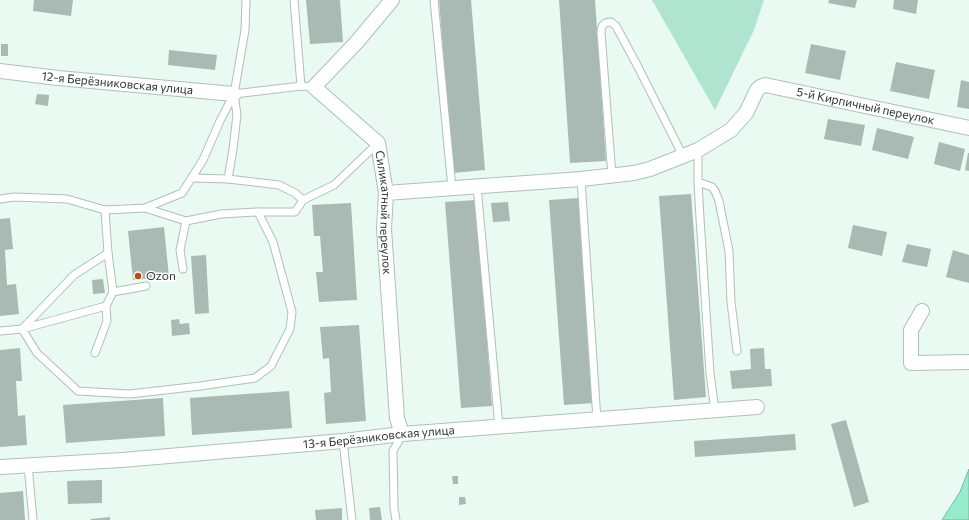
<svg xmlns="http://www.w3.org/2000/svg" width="969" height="520" viewBox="0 0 969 520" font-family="Commissioner,sans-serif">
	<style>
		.green { fill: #afe5d0 }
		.water { fill: #96eccd; stroke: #77b59f }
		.building { fill: #a9b9b3 }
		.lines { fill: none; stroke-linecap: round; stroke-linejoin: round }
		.lane-casing { stroke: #b0c0b9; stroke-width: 9 }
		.street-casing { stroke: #b0c0b9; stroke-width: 16 }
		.lane { stroke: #fff; stroke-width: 7 }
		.street { stroke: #fff; stroke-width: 14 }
		.poi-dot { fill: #c94209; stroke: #fff; stroke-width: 1.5 }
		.labels { text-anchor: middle; stroke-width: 3; stroke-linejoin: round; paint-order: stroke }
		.street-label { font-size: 12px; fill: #2f3633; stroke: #fff }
		.poi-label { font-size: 12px; fill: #2f3633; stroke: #fff; text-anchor: start }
	</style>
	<rect width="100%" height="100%" fill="#e9faf3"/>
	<!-- green -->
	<polygon class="green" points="652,0 764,0 754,30 715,110"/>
	<!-- water -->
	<polygon class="water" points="969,469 969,520 942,520 960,492"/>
	<!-- building -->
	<g class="building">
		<polygon points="34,0 73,0 71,16 33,11"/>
		<polygon points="306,0 340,0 343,42 310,44"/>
		<polygon points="439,0 471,0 485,170 453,173"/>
		<polygon points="559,0 595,0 606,161 570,163"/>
		<polygon points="829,0 857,0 855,8 828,3"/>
		<polygon points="894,0 918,0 916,14 893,9"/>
		<rect x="1" y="44" width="7" height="12"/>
		<polygon points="811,44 846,51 840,80 805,73"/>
		<polygon points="169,50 217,55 215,70 168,65"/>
		<polygon points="896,62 935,70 929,99 890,91"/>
		<polygon points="961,80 969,82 969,109 957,107"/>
		<polygon points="37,94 49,95 48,106 35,104"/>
		<polygon points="828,119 865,125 861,146 824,139"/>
		<polygon points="877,128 914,137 908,159 872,150"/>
		<polygon points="939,142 965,149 960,171 934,164"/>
		<polygon points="968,153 969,153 969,171 965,170"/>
		<polygon points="691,194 706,397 674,400 659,196"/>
		<polygon points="579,198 594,403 564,405 549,200"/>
		<polygon points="476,200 492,406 461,408 445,202"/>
		<polygon points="508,202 510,221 493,222 491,203"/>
		<polygon points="351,203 357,300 319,302 316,272 323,272 320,236 314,236 312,205"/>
		<polygon points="10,218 13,249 5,250 7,285 16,284 19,314 0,316 0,219"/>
		<polygon points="853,225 887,232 882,256 848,248"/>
		<polygon points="164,227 169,277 133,280 128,231"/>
		<polygon points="907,244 931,249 927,267 902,262"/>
		<polygon points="953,250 969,255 969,283 946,277"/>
		<polygon points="206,255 209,313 195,314 191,256"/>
		<polygon points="103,279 105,293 93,294 92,280"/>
		<polygon points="179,319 180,324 189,323 190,334 172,336 171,320"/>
		<polygon points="359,325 366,421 326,424 324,393 331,392 329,358 323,359 320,327"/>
		<polygon points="20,348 22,381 16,381 18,416 25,415 27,445 0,447 0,350"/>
		<polygon points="764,348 765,369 771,369 772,386 732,389 730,371 751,369 750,349"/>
		<polygon points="289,391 292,428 192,435 190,398"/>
		<polygon points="163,398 165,436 66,443 63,405"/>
		<polygon points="846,420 869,502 854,507 831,424"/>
		<polygon points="795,434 796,450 695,457 694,441"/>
		<polygon points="452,476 458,476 458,484 453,484"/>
		<polygon points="102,480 102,503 68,504 67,481"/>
		<polygon points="23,491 25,520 0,520 0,493"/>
		<polygon points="459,497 465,497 466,504 459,505"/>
		<polygon points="380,507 382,520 370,520 369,508"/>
		<polygon points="342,508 342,520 316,520 315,510"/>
		<polygon points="110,517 110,520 91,520 91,519"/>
	</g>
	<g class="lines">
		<!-- lane casing -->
		<g class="lane-casing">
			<g id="lane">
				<polyline points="294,0 301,86"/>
				<polyline points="434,0 452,188"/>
				<polyline points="234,94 301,86 314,87"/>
				<polyline points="698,150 698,182 700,218 710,373 715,411"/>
				<path d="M612 176 601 33C601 26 603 22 611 22L616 26 637 65 683 156"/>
				<polyline points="192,178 228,179 279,185 295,193 303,200"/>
				<polyline points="228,179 233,149 237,115 234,94"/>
				<polyline points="581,179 597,420"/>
				<polyline points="698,182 712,187 715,191 719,201 729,251 731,302 737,351"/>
				<polyline points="477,186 499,427"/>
				<polyline points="0,199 14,197 67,199 105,210 108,253"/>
				<polyline points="145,208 186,221 221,214 258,212"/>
				<polyline points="105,210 145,208 182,193 203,160 220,121 234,94 245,30 246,0"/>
				<polygon points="108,253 113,292 106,306 22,329 74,275"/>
				<polyline points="183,269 180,250 186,221"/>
				<polyline points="113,292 146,286"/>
				<polyline points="0,331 22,329 37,353 78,391 130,394 200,386 255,378 271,366 290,329 292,312 273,242 258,212 295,212 303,200 334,185 378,143"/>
				<polyline points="95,353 107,321 106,306"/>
				<polyline points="343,441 352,520"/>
				<polyline points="28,465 33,520"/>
				<polyline points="396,520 394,508 393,451 402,435"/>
			</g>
		</g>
		<!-- street casing -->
		<g class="street-casing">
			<g id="street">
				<path id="s1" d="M392 0 356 43 314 87 378 143 386 193 384 229 397 418 402 434"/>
				<path id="s2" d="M0 71 58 78 234 94"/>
				<path id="s3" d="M386 193 581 179 634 173 650 169 698 150 731 130 746 113 757 90 760 87 765 85 969 128"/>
				<polyline points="922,311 911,330 911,363 969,362"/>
				<path id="s4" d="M0 467 122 460 343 441 402 434 757 407"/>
			</g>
		</g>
		<!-- lane -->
		<use href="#lane" class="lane"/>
		<!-- street -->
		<use href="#street" class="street"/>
	</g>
	<!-- markers -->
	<circle class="poi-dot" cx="138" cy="276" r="4"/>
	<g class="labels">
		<!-- street labels -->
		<g class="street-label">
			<text dy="4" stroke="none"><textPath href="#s2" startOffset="118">12-я Берёзниковская улица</textPath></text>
			<text dy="4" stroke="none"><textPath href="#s3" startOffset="516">5-й Кирпичный переулок</textPath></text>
			<text dy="4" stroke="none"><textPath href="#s1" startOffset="272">Силикатный переулок</textPath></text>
			<text dy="4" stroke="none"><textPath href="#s4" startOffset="380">13-я Берёзниковская улица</textPath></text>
		</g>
		<!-- poi labels -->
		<g class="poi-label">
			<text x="146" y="280">Ozon</text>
		</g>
	</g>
</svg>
